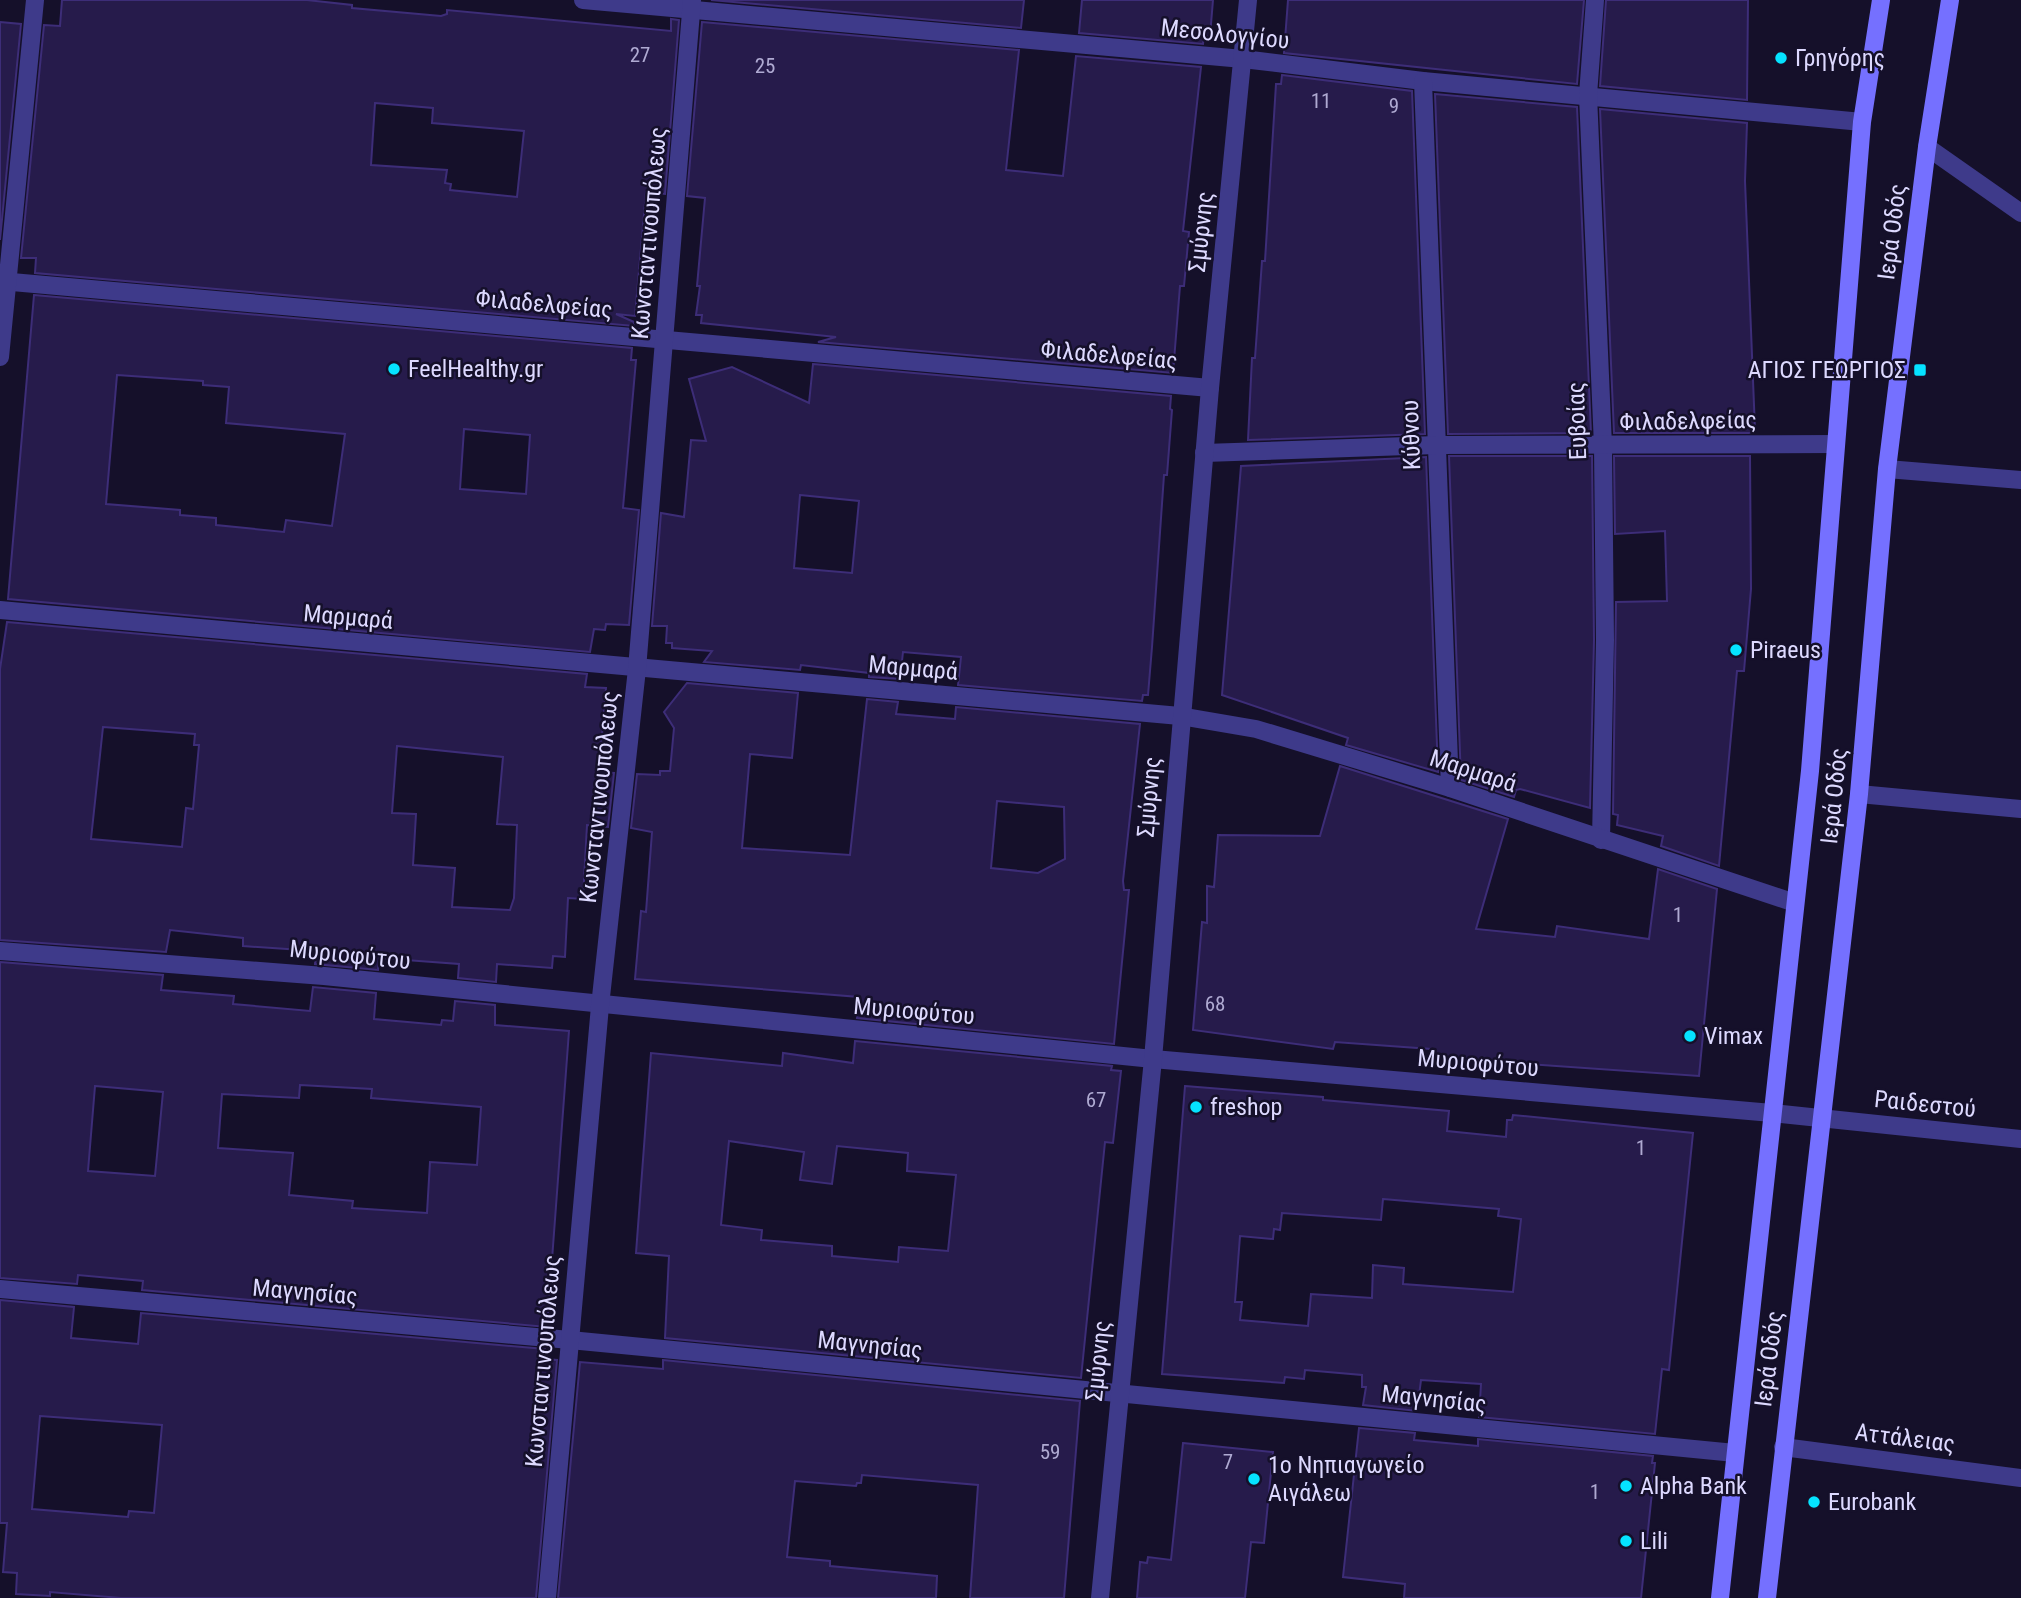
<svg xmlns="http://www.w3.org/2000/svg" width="2021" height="1598" viewBox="0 0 2021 1598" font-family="'Roboto Condensed',sans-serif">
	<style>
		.building { fill: #261b4b; stroke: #3d2d78; stroke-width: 2; fill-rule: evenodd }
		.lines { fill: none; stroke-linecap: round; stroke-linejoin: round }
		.street { stroke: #3e3a8a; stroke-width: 18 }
		.secondary { stroke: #7570ff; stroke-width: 18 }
		.poi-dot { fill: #05e3ff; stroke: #15102a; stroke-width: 2.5 }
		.labels { text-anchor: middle; stroke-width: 5; stroke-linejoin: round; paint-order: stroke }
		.number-label { font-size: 21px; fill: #afaad2 }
		.street-label { font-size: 24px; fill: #ddd9ff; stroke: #15102a }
		.poi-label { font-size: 24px; fill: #ddd9ff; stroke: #15102a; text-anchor: start }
	</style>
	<rect width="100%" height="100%" fill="#15102a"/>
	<!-- building -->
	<g class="building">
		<path d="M62 0H307L352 5V8L441 16 447 14V10L671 31V19L679 20 665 194 646 192 635 316 616 314 634 322V326L35 273 36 258H21L44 25 60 26ZM375 103 433 108 432 123 524 131 517 197 450 190 451 184 445 183 447 170 371 165Z"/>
		<polygon points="711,0 1024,0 1021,28"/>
		<polygon points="1082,0 1213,0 1210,36 1204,36 1203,44 1079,33"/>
		<polygon points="1288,0 1584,0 1577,84 1284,53"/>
		<polygon points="1606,0 1748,0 1747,100 1600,86"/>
		<polygon points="0,22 21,24 0,240"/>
		<polygon points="702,22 1019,50 1006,170 1063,176 1076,56 1201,67 1183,231 1189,232 1184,286 1180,286 1173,373 818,342 836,337 701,323 702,315 696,315 700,286 697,286 705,198 687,196"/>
		<polygon points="1282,75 1412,91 1425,434 1248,440 1252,358 1255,358 1262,261 1265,261 1276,84 1281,84"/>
		<polygon points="1435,94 1577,107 1591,433 1448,434"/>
		<polygon points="1600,109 1747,123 1745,181 1755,430 1749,433 1614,433"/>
		<path d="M34 295 632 348 631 360H636L623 508 639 510 629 625 606 624 605 630 594 629 590 652 8 599ZM117 375 203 381V385L229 387 226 423 345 434 332 526 286 520 284 532 216 525V518L180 515V510L106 504ZM464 429 530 435 526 494 460 489Z"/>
		<path d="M813 364 1171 396 1170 409 1172 410 1167 475H1164L1152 647 1148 695H1143L1142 701 958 685 961 657 903 652 900 679 869 677V673L801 665 800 670 704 662 712 651 672 648V643H666L667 626H652L661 513 684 517 691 440 706 441 689 379 732 367 809 403ZM800 495 859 501 852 573 794 568Z"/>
		<polygon points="1449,456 1592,456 1594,640 1590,808 1520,789 1516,790 1514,797 1461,780"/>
		<polygon points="1614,456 1750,456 1751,589 1744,671 1737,671 1719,866 1661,846 1663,836 1617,825 1618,815 1613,814 1616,602 1667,601 1665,531 1615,534"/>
		<polygon points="1426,457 1438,772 1346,745 1348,738 1222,695 1241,466"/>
		<path d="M7 622 587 674 585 687 606 688 599 772 614 773 608 827 587 825 583 899 568 898 565 957 553 956 552 968 497 964 496 982 458 978 459 964 379 958 378 970 315 964 316 951 243 946V938L170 930 166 952 0 940V669ZM103 727 195 734 194 745H199L193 809 186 808 182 847 91 839ZM397 746 503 757 497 824 517 825 514 898 510 910 452 907 455 868 413 865 416 814 392 813Z"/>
		<path d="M687 683 798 693 792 758 750 754 742 848 850 855 867 699 898 702 896 714 955 719 956 707 1140 724 1123 881 1124 890H1129L1114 1044 857 1018 859 997 635 979 641 911 646 912 652 832 631 828 637 774 660 775V771H670L674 728 664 712ZM997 801 1064 807 1065 859 1038 873 991 868Z"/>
		<polygon points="1340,766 1508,819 1476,929 1555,937 1557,926 1649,939 1658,869 1717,889 1699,1076 1430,1057 1431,1049 1335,1042 1333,1049 1193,1030 1202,922 1207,923 1207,886 1214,887 1218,835 1320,836"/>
		<path d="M0 962 163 975 161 990 234 996 233 1004 310 1011 313 987 376 993 374 1019 441 1025 442 1020 453 1021 455 1001 495 1005V1025L569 1031 547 1327 142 1290 143 1281 78 1275 77 1284 0 1278ZM300 1085 372 1089 371 1098 481 1107 477 1165 430 1162 427 1213 352 1208 353 1201 289 1195 293 1153 218 1148 222 1094 299 1098ZM95 1086 163 1092 155 1176 88 1171Z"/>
		<path d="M855 1041 1112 1066 1111 1070 1121 1071 1113 1143 1105 1142 1081 1378 665 1338 669 1256 636 1253 651 1053 782 1066 783 1053 853 1063ZM729 1141 804 1152 800 1180 832 1184 837 1146 908 1153 907 1171 956 1175 948 1251 899 1247 898 1262 832 1256V1246L761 1240 762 1230 721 1225Z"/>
		<path d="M1185 1086 1323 1097V1100L1449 1111 1447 1131 1506 1137 1507 1120H1512L1513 1115 1693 1133 1669 1370 1662 1369 1655 1434 1479 1417 1481 1384 1421 1380 1417 1411 1363 1405 1366 1387H1362V1375L1305 1370 1304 1379 1285 1377 1284 1383 1162 1374ZM1383 1199 1499 1209 1498 1216 1521 1219 1513 1292 1403 1284 1404 1268 1373 1265 1372 1298 1311 1294 1308 1326 1240 1320 1242 1302H1235L1240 1236 1273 1239 1274 1229 1280 1230 1282 1213 1381 1220Z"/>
		<path d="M0 1300 74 1307 71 1338 138 1344 141 1313 545 1349V1359L557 1360 536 1598H121L50 1592V1596L16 1594 17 1573 3 1572 7 1523H0ZM40 1416 162 1425 154 1513 129 1511 128 1517 32 1509Z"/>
		<polygon points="663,1360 1080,1401 1064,1598 970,1598 978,1485 862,1475 861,1483 857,1483 856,1486 795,1481 787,1557 830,1561 830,1566 937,1576 936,1598 558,1598 580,1362 663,1369"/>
		<polygon points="1359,1428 1415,1433 1414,1440 1478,1446 1478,1439 1653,1456 1652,1463 1655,1463 1641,1598 1404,1598 1405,1584 1343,1577"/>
		<polygon points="1183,1443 1273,1452 1264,1543 1251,1542 1245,1598 1137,1598 1140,1562 1147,1563 1148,1557 1171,1560"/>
	</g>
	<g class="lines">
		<!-- street -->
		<g class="street">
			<polyline points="583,0 1243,59 1423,81 1862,122"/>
			<polyline points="1595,0 1588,95 1603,446 1605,640 1601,840"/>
			<polyline points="1423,81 1450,788"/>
			<polyline points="1927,147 2021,213"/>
			<polyline points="0,281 1210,388"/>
			<polyline points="0,357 35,0"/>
			<polyline points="1204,453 1436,445 1836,444"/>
			<polyline points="1887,469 2021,480"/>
			<polyline points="0,610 1180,716 1256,729 1450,788 1795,903"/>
			<polyline points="1859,794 2021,809"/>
			<polyline points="0,951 324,976 1153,1059 1772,1113 2021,1139"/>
			<polyline points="0,1289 570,1340 1735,1453"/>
			<polyline points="1783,1447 2021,1478"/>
			<polyline points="547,1598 600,1006 637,669 692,0"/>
			<polyline points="1100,1598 1153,1059 1210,388 1248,0"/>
		</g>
		<!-- secondary -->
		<g class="secondary">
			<polyline points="1720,1598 1810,771 1862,122 1881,0"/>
			<polyline points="1767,1598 1859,794 1887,469 1927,147 1950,0"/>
		</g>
	</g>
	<!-- markers -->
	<g class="poi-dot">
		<circle cx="1781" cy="58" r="7"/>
		<circle cx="394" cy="369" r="7"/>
		<rect x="1913" y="363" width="14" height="14" rx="3.5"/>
		<circle cx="1736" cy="650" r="7"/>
		<circle cx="1690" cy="1036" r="7"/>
		<circle cx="1196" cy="1107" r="7"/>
		<circle cx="1254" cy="1479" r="7"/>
		<circle cx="1626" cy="1486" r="7"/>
		<circle cx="1814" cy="1502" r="7"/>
		<circle cx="1626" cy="1541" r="7"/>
	</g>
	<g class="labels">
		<!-- number labels -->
		<g class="number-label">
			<text x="640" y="62">27</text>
			<text x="765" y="73">25</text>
			<text x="1321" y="108">11</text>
			<text x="1394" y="113">9</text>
			<text x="1678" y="922">1</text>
			<text x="1215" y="1011">68</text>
			<text x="1096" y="1107">67</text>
			<text x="1641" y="1155">1</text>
			<text x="1050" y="1459">59</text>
			<text x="1228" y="1469">7</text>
			<text x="1595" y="1499">1</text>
		</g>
		<!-- street labels -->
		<g class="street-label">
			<text transform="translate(1225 34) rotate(6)" y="8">Μεσολογγίου</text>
			<text transform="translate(1201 232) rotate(-84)" y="8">Σμύρνης</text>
			<text transform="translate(1892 232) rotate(-83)" y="8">Ιερά Οδός</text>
			<text transform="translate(649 233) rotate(-85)" y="8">Κωνσταντινουπόλεως</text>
			<text transform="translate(544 304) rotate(5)" y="8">Φιλαδελφείας</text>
			<text transform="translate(1109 355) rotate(5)" y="8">Φιλαδελφείας</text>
			<text transform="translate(1577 421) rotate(-92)" y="8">Ευβοίας</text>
			<text transform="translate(1688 421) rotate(-1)" y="8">Φιλαδελφείας</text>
			<text transform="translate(1411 435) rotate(-92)" y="8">Κύθνου</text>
			<text transform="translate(348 617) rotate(5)" y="8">Μαρμαρά</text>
			<text transform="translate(913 668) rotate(5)" y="8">Μαρμαρά</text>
			<text transform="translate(1473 771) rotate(18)" y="8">Μαρμαρά</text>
			<text transform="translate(1834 796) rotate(-84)" y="8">Ιερά Οδός</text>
			<text transform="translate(599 797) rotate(-84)" y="8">Κωνσταντινουπόλεως</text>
			<text transform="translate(1149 797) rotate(-85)" y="8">Σμύρνης</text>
			<text transform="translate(350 955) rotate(6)" y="8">Μυριοφύτου</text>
			<text transform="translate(914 1011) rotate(5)" y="8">Μυριοφύτου</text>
			<text transform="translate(1478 1063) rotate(5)" y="8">Μυριοφύτου</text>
			<text transform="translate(1925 1104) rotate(6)" y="8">Ραιδεστού</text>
			<text transform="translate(305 1292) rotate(5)" y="8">Μαγνησίας</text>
			<text transform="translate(870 1345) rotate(6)" y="8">Μαγνησίας</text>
			<text transform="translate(1769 1359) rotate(-83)" y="8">Ιερά Οδός</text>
			<text transform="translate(543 1361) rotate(-85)" y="8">Κωνσταντινουπόλεως</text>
			<text transform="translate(1098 1361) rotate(-84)" y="8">Σμύρνης</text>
			<text transform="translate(1434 1399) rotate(6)" y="8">Μαγνησίας</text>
			<text transform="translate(1905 1438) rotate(7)" y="8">Αττάλειας</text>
		</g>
		<!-- poi labels -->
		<g class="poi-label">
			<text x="1795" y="66">Γρηγόρης</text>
			<text x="408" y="377">FeelHealthy.gr</text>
			<text x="1906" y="378" text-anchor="end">ΑΓΙΟΣ ΓΕΩΡΓΙΟΣ</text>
			<text x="1750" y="658">Piraeus</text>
			<text x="1704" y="1044">Vimax</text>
			<text x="1210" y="1115">freshop</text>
			<text x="1268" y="1473">1ο Νηπιαγωγείο<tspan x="1268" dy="28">Αιγάλεω</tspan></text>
			<text x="1640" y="1494">Alpha Bank</text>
			<text x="1828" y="1510">Eurobank</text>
			<text x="1640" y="1549">Lili</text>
		</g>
	</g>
</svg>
